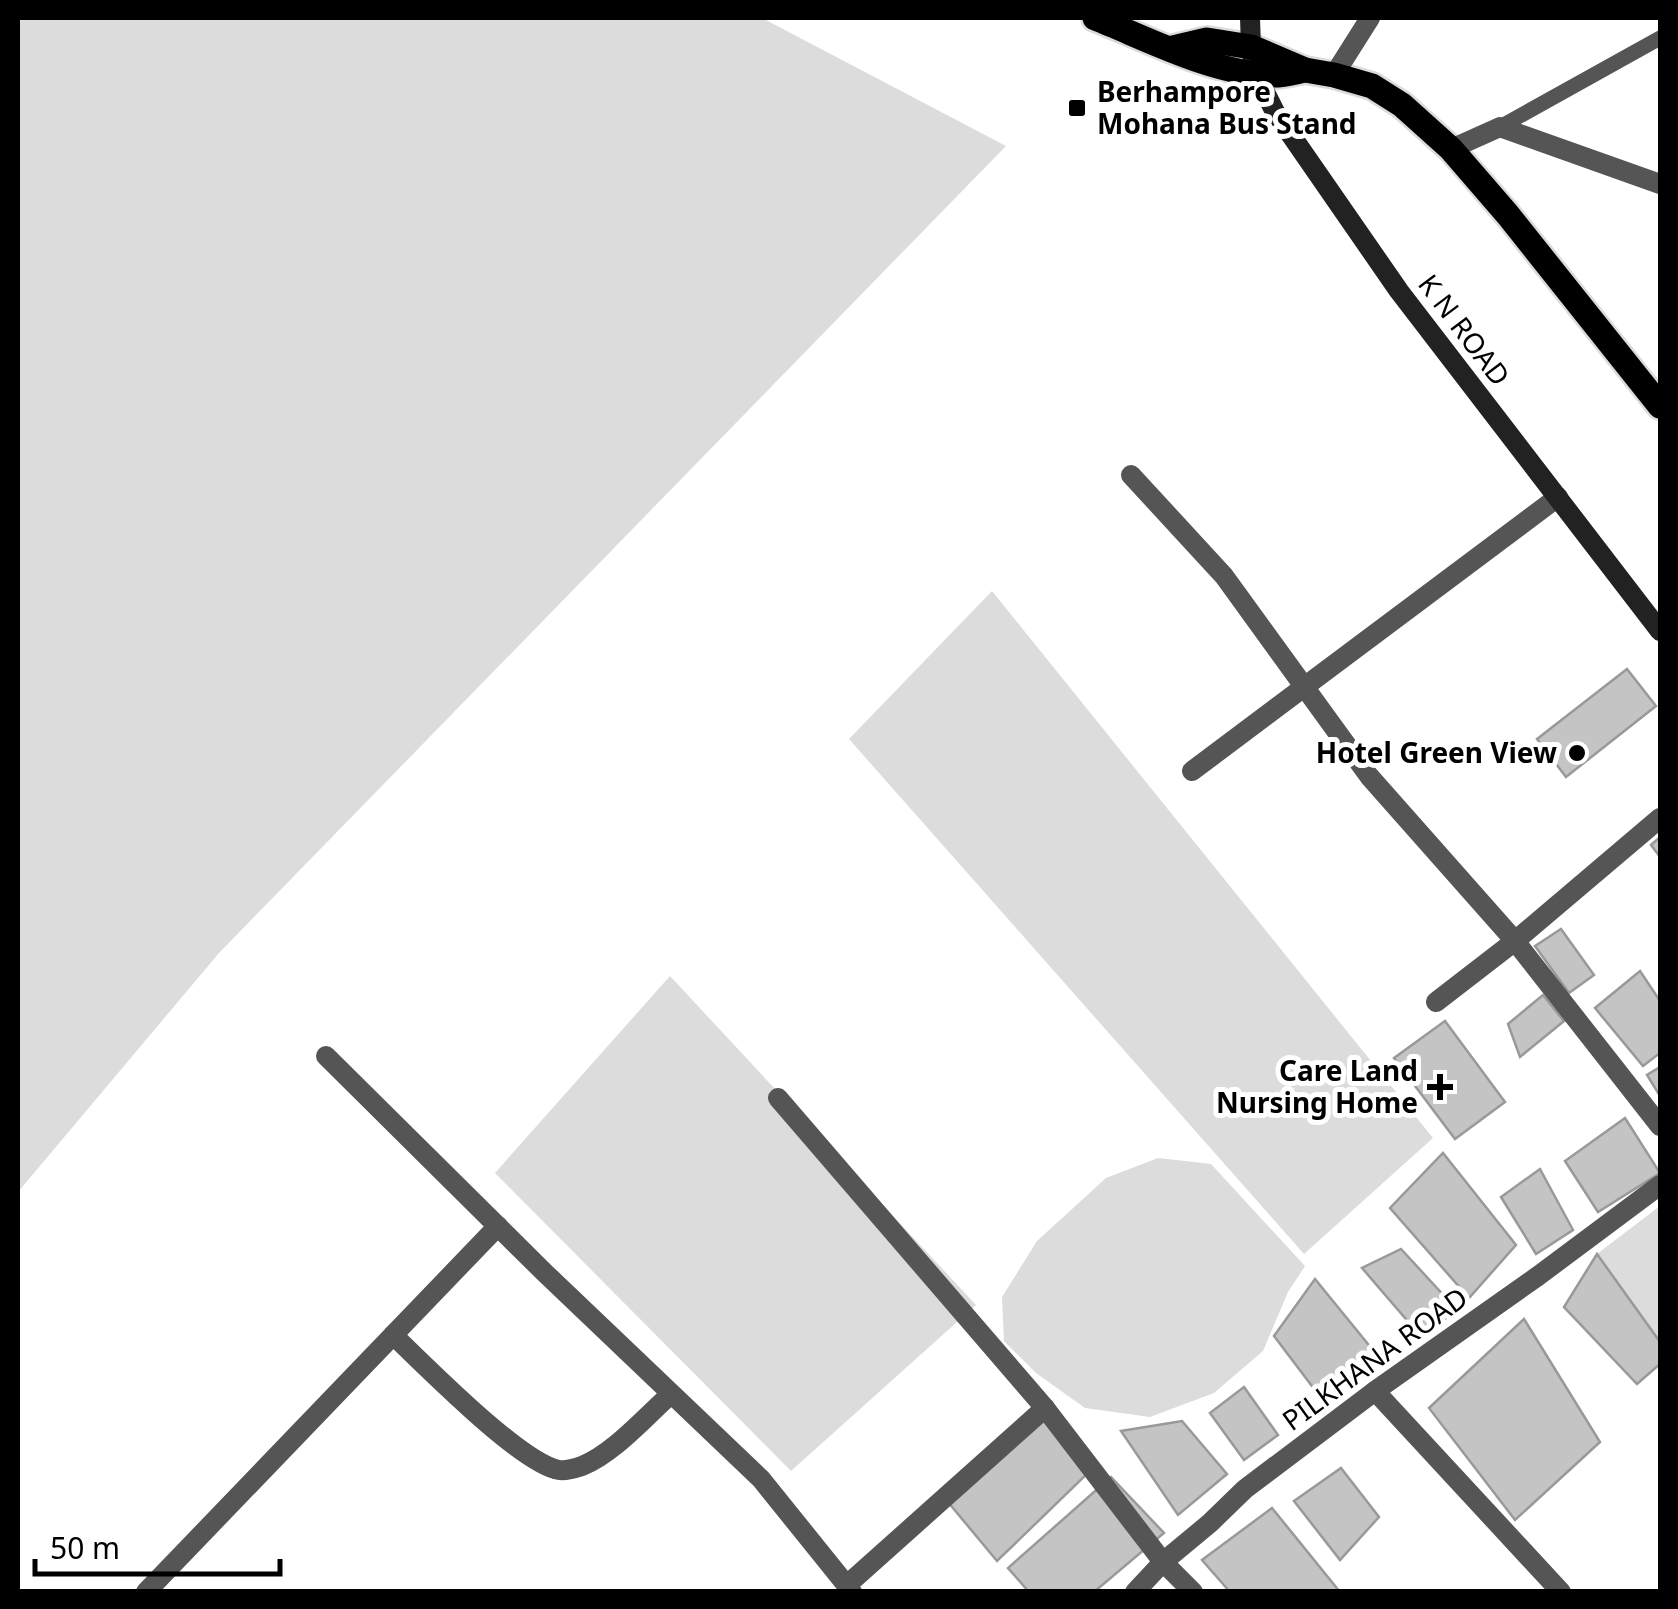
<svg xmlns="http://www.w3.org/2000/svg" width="1678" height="1609" viewBox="0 0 1678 1609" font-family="'Noto Sans',sans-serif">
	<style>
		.green { fill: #dcdcdc }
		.building { fill: #c4c4c4; stroke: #999; stroke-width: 2.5 }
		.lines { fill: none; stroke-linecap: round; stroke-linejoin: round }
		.primary-casing { stroke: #dbdbdb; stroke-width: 30 }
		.lane { stroke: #555; stroke-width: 15 }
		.street { stroke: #555; stroke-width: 20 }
		.secondary { stroke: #222; stroke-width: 20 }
		.primary { stroke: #000; stroke-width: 25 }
		.poi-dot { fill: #000; stroke: #fff; stroke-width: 4 }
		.labels { text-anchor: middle; stroke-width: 10; stroke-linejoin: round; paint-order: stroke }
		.poi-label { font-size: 28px; font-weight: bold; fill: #000; stroke: #fff; text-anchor: end }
		.street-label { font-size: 28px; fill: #000; stroke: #fff }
	</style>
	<rect width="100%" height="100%" fill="#fff"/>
	<!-- green -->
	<g class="green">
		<polygon points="18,18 762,18 1006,146 219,953 18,1192"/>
		<polygon points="992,591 1433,1138 1304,1254 849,739"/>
		<polygon points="670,976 976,1305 791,1471 495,1173"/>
		<polygon points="1158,1158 1211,1164 1305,1266 1288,1292 1263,1351 1214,1393 1150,1417 1085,1408 1036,1373 1004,1341 1002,1297 1037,1241 1106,1178"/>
		<polygon points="1660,1206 1660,1342 1597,1254"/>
	</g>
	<!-- building -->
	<g class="building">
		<polygon points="1627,669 1656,706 1566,777 1537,739"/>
		<polygon points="1660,837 1660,857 1651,845"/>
		<polygon points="1561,929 1594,975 1569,993 1535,946"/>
		<polygon points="1640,971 1660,1001 1660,1053 1643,1066 1595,1008"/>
		<polygon points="1543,995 1564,1021 1520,1057 1508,1024"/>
		<polygon points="1445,1021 1505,1102 1455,1139 1394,1058"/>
		<polygon points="1660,1067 1660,1096 1647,1075"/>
		<polygon points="1625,1118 1660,1173 1598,1212 1565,1161"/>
		<polygon points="1443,1153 1516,1245 1469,1298 1390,1208"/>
		<polygon points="1540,1169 1573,1230 1536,1254 1501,1197"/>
		<polygon points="1401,1249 1459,1312 1417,1332 1362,1268"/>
		<polygon points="1597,1254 1660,1342 1660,1364 1637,1384 1564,1307"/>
		<polygon points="1315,1279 1381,1360 1324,1402 1274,1336"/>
		<polygon points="1524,1319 1600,1442 1515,1520 1429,1408"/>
		<polygon points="1244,1387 1278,1435 1244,1460 1210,1413"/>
		<polygon points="1042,1413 1089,1472 997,1561 948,1502"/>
		<polygon points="1182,1421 1227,1474 1178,1515 1121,1431"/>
		<polygon points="1341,1468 1379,1517 1340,1560 1294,1501"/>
		<polygon points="1111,1477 1164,1533 1094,1592 1029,1592 1008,1568"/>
		<polygon points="1272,1508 1340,1592 1230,1592 1202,1560"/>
	</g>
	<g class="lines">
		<!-- primary casing -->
		<g class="primary-casing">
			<g id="primary">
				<path d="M1095 18C1148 39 1216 75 1274 75 1284 75 1295 72 1305 70"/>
				<polyline points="1173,48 1207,40 1251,47 1305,70 1334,75 1372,86 1402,105 1451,149 1508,215 1660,406"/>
			</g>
		</g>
		<!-- lane -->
		<polyline class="lane" points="1500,127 1660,38"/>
		<!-- street -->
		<g class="street">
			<polyline points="1334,75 1370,18"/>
			<polyline points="1451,149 1500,127 1660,184"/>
			<polyline points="1131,475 1224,576 1369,776 1515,941 1660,818"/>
			<polyline points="1192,771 1558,497"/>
			<polyline points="1436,1002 1515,941 1660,1126"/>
			<polyline points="326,1056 546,1274 761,1479 852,1592"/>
			<polyline points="778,1098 1045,1408 1163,1562 1193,1592"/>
			<path d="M393 1335C425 1365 520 1463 559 1470 565 1471 576 1468 582 1466 614 1453 645 1417 671 1394"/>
			<polyline points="1375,1391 1561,1592"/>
			<polyline points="847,1585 1045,1408"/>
			<polyline points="146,1592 498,1226"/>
			<polyline points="1135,1592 1163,1562 1210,1523 1245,1489 1375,1391 1538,1276 1660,1185"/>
		</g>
		<!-- secondary -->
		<polyline class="secondary" points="1250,18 1251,47 1255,72 1275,112 1399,291 1660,631"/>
		<!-- primary -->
		<use href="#primary" class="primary"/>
	</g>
	<!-- markers -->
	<g class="poi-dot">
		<rect x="1067" y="98" width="20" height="20" rx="5"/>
		<circle cx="1577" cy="753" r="10"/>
		<path d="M1435 1072h10v10h10v10h-10v10h-10v-10h-10v-10h10z"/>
	</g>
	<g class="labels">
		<!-- poi labels -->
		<g class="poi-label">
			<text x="1097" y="102" text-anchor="start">Berhampore<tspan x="1097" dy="32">Mohana Bus Stand</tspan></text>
			<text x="1557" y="763">Hotel Green View</text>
			<text x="1418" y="1081">Care Land<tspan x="1418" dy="32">Nursing Home</tspan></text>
		</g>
		<!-- street labels -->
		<g class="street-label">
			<text transform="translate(1464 330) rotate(53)" y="10">K N ROAD</text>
			<text transform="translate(1375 1359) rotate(-36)" y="10">PILKHANA ROAD</text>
		</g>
	</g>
	<!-- border -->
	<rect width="1678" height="1609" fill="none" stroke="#000000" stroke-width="40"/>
	<!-- scale -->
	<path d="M35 1559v15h245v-15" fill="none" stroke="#000000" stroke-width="5"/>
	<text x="50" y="1559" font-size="30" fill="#000000" stroke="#ffffff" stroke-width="8" paint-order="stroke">50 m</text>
</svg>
